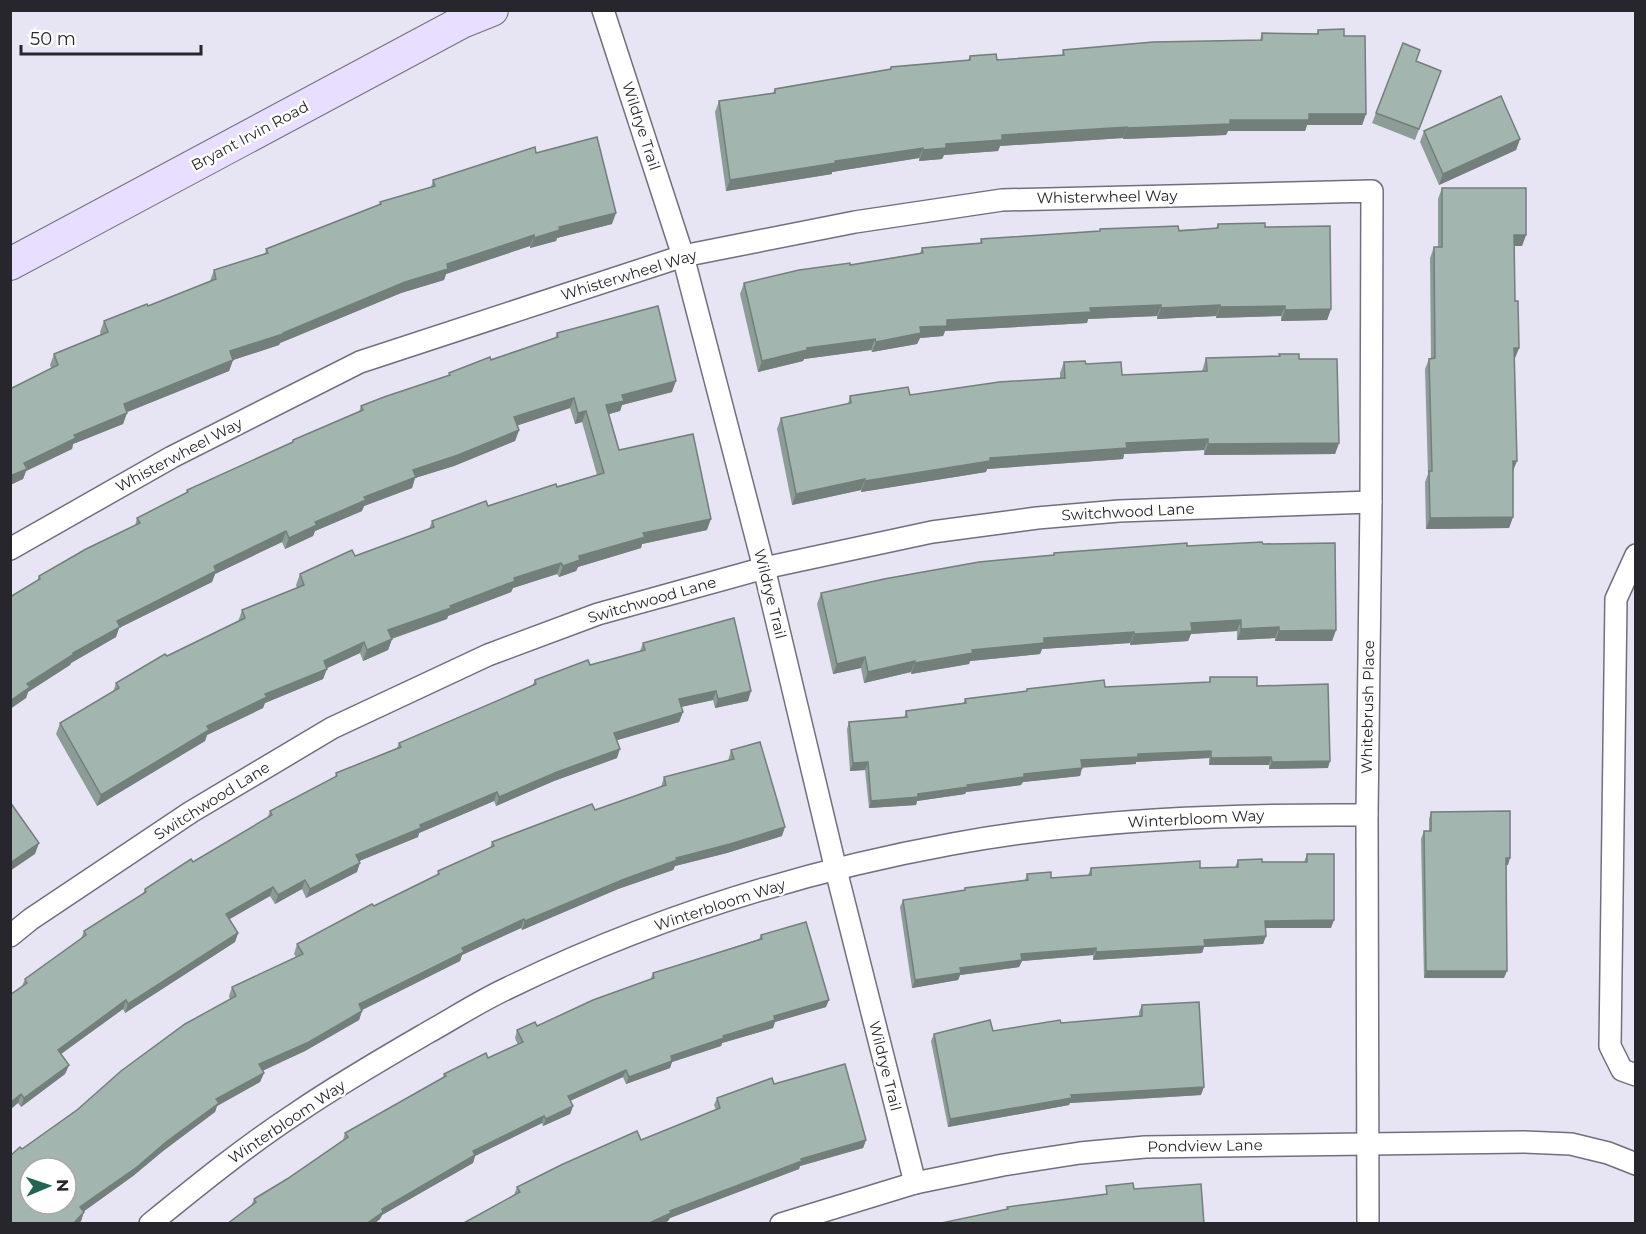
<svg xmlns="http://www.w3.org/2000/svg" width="1646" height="1234" viewBox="0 0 1646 1234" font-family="Montserrat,sans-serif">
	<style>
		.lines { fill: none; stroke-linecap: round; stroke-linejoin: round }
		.street-casing { stroke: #726f7d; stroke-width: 24 }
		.secondary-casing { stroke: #726f7d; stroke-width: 34 }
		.street { stroke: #fff; stroke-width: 21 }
		.secondary { stroke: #e8deff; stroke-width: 32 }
		.wall { fill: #8c9c96 }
		.shaded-wall { fill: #727f7a }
		.building { fill: #a3b5af; stroke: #727f7a; stroke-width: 1.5; fill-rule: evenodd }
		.labels { text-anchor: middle; stroke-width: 5; stroke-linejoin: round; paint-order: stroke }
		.street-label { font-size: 15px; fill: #27262c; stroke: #fff }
	</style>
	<rect width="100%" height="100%" fill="#e7e4f4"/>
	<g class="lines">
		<!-- street casing -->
		<g class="street-casing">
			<g id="street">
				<polyline points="603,10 683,256 764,568 836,870 915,1183"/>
				<polyline points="10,549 172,457 360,362 683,256 855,222 1002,200 1372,191 1371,502 1367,815 1368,1224"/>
				<polyline points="1636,555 1616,599 1610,1046 1622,1070 1636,1075"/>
				<polyline points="10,936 31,919 191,812 332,728 488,655 598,614 764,568 932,532 1037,518 1119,511 1371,502"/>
				<path d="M150 1224C198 1185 246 1146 298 1112 339 1084 384 1058 427 1033 454 1018 480 1001 508 988 648 920 799 872 952 844 1088 819 1228 814 1367 815"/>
				<polyline points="781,1224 915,1183 1003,1165 1080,1153 1145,1147 1524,1142 1571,1144 1608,1153 1636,1164"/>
			</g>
		</g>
		<!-- secondary casing -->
		<g class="secondary-casing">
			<polyline id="secondary" points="10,264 462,22 492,10"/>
		</g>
		<!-- street -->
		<use href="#street" class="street"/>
		<!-- secondary -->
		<use href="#secondary" class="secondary"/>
	</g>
	<!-- wall -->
	<g class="wall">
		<polygon points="1318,30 1344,36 1366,114 1362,125 1307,125 1305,131 1228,131 1226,135 1123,139 1123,138 1000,146 998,151 944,155 942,159 919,161 919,158 832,172 832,174 726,191 715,112 719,101 773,93 775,89 891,69 891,67 968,60 970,56 997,60 1062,55 1063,50 1260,40 1262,33 1317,34"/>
		<polygon points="1416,61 1441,71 1415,140 1372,123 1376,113"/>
		<polygon points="1424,131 1520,139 1516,150 1439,185 1420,142"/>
		<polygon points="536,153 612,224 557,238 556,241 530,248 530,246 446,274 444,280 401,293 280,343 279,345 233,360 229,371 127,412 123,424 73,444 72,449 26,471 23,479 10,485 10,389 51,368 50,365 54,354 101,335 100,332 104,321 148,306 210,281 214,270 265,254 266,249 379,205 380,202 431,187 433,180"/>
		<polygon points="1442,188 1526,235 1522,246 1514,246 1515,301 1519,348 1515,358 1514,358 1513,517 1509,528 1426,529 1425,482 1428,474 1425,369 1429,359 1431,359 1430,258 1434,247 1438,247 1438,199"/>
		<polygon points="1218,224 1265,227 1331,309 1327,320 1281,321 1281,316 1216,318 1216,316 1157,319 1157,316 1088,319 1087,323 945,331 943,336 920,338 917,344 872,352 871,350 804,359 803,361 758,372 740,294 744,283 920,253 922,248 980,243 981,239 1216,228"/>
		<polygon points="557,333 672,392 622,405 620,411 609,414 619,450 707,530 642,544 641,548 578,567 576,571 559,577 557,574 513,588 511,592 448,616 447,619 392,639 388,650 363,661 360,653 327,668 323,679 265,703 263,708 207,735 205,741 97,806 56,734 60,723 113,692 116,683 167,656 238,622 242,610 297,588 296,585 300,574 355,556 429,529 432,521 597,475 582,422 575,424 570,408 518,425 519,430 515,441 454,466 415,478 412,488 364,506 362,511 315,531 313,536 285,549 282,542 215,574 212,582 119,628 116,637 71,663 70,665 28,692 26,698 10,709 10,597 37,581 39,576 135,526 137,518 186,493 187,490 291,443 293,440 359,412 361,406 448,376 449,373 555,338"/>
		<polygon points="1279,354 1299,359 1339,443 1335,454 1204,455 1204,450 1124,454 1123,459 987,469 986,472 861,492 861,490 792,505 777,429 781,418 848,404 850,396 910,395 1060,378 1060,373 1064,362 1086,364 1122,375 1202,371 1206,358 1279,356"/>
		<polygon points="1263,544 1336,630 1332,641 1275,641 1275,638 1237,640 1237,631 1191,634 1188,641 1130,645 1130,643 1042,649 1040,654 970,661 969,664 911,674 911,672 864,683 861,668 833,674 817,604 821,593 1053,555 1054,553 1187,546"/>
		<polygon points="643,643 748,701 715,708 713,700 681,707 683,712 679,722 617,740 617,758 554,781 496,806 494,801 419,833 418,837 359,861 357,872 306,898 302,889 275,904 270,896 229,919 238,933 235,942 125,1013 123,1009 61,1054 69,1065 65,1074 21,1107 18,1103 22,986 25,979 81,939 84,931 143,894 145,889 267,819 270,811 335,777 336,773 397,748 399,743 532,686 535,680 590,665 640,651"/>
		<polygon points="1210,677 1257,686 1328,768 1269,769 1269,765 1209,765 1209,758 1136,762 1136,764 1082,767 1080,776 1023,782 1021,785 966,792 965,794 917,801 916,805 869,808 865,770 850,771 847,729 849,722 904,718 906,711 963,704 965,699 1026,691 1027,689 1105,687 1209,682"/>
		<polygon points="731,750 782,836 727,853 675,866 673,870 618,889 522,930 521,928 462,955 460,961 362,1010 359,1020 305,1051 262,1070 264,1073 260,1082 217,1106 215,1112 163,1151 133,1176 84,1211 81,1221 78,1224 10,1224 22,1149 230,999 229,996 232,987 296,957 294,954 297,944 437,875 438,871 490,848 492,842 595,810 661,787 664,777 728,761"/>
		<polygon points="1431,812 1508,865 1506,865 1504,978 1424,978 1421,839 1424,831 1429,831 1429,819"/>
		<polygon points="1307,854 1331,928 1266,928 1266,936 1263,944 1204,947 1202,953 1093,960 1093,955 1022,961 1019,967 960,975 958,980 912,988 900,907 903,900 964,890 965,888 1025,880 1027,874 1051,878 1088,875 1091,868 1200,868 1235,867 1238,860 1262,862 1304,862"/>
		<polygon points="761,935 826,1007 775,1022 773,1028 722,1043 721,1046 672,1062 670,1068 626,1084 623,1077 570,1101 573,1106 570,1114 543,1126 542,1123 475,1156 473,1163 382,1215 380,1219 374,1224 227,1224 251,1206 254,1199 287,1179 343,1140 345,1133 443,1078 444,1074 488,1058 518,1045 515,1038 517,1030 537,1026 650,980 653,973 759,939"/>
		<polygon points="1142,1005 1201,1095 1070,1103 1069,1105 948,1127 931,1041 934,1034 993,1031 1061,1023 1139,1017 1139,1012"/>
		<polygon points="774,1084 866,1140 863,1148 800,1166 799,1169 670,1218 668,1221 662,1224 462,1224 514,1195 517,1187 641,1140 716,1110 714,1105 717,1098"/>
	</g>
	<!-- shaded-wall -->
	<g class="shaded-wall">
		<polygon points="1309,114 1366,114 1362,125 1307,125 1305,131 1228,131 1226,135 1123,139 1127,128"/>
		<polygon points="1127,127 1123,138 1000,146 998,151 944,155 942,159 919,161 923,150 946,144 1002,135"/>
		<polygon points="1520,139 1516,150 1439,185 1443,174"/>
		<polygon points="923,148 919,158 832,172 832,174 726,191 730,180 835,161"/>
		<polygon points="616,213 612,224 557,238 556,241 530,248 534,238 559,227"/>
		<polygon points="534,235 530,246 446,274 444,280 401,293 280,343 279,345 233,360 229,371 120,415 124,404 230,351 283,333 447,264"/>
		<polygon points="1514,235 1526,235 1522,246 1510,246"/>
		<polygon points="1161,305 1157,316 1088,319 1087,323 945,331 943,336 920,338 917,344 872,352 876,342 920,327 947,320 1090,308"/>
		<polygon points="1220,305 1216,316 1157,319 1161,308"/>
		<polygon points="1285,306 1281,316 1216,318 1220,307"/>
		<polygon points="1331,309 1327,320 1281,321 1285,310"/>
		<polygon points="875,339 871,350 804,359 803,361 758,372 762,361 807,348"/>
		<polygon points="1514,348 1519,348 1515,358 1510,359"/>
		<polygon points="676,381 672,392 622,405 620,411 602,416 606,405 622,395"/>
		<polygon points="574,398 570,408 510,428 514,417"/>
		<polygon points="586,411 582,422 575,424 578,413"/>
		<polygon points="127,413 123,424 73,444 72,449 26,471 23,479 10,485 10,476 24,463 74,435"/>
		<polygon points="519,430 515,441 454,466 415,478 412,488 364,506 362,511 315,531 313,536 285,549 289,538 315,522 364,497 413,470"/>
		<polygon points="1208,439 1204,450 1124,454 1123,459 987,469 986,472 861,492 865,481 990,458 1126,443"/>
		<polygon points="1339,443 1335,454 1204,455 1208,444"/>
		<polygon points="1513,461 1517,461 1513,471"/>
		<polygon points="865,479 861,490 792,505 796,494"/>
		<polygon points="1513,517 1509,528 1426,529 1430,518"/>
		<polygon points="711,519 707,530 642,544 641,548 578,567 576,571 559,577 563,566 579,556 643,533"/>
		<polygon points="286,531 282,542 215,574 212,582 119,628 116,637 71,663 70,665 28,692 26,698 10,709 10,701 27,684 73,653 117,621 214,566"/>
		<polygon points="561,563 557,574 513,588 511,592 448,616 447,619 384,641 388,630 514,578"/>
		<polygon points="1241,620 1237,631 1191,634 1188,641 1130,645 1134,634 1191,623"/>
		<polygon points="1279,627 1275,638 1237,640 1241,629"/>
		<polygon points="1336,630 1332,641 1275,641 1279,631"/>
		<polygon points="1134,632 1130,643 1042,649 1040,654 970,661 969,664 911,674 915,663 972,650 1044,638"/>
		<polygon points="392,639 388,650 363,661 367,650"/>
		<polygon points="364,642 360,653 323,670 327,669 323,679 265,703 263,708 207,735 205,741 97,806 101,795 207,726 324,661"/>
		<polygon points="865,657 861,668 833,674 837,664"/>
		<polygon points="915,661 911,672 864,683 868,672"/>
		<polygon points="716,691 713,700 676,708 679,699"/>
		<polygon points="751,691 748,701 715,708 718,699"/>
		<polygon points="683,712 679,722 611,742 614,733"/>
		<polygon points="620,749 617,758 554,781 496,806 499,797 557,772"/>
		<polygon points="1211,751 1209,758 1136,762 1136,764 1079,768 1081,760 1138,754"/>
		<polygon points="1271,757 1269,765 1209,765 1211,758"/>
		<polygon points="1330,761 1328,768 1269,769 1272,762"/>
		<polygon points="868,762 865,770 850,771 853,763"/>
		<polygon points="1082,768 1080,776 1023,782 1021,785 966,792 965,794 917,801 916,805 869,808 871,801 918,794 1024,774"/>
		<polygon points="497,792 494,801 419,833 418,837 352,864 356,855 420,825"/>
		<polygon points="785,827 782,836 727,853 675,866 673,870 618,889 522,930 525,921 676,858"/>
		<polygon points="39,843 35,854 10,871 10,863"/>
		<polygon points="1506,858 1510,858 1508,865 1503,866"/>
		<polygon points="360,863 357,872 306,898 310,889"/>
		<polygon points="305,880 302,889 275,904 278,895"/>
		<polygon points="273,887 270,896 223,923 226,914"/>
		<polygon points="524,919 521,928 462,955 460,961 356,1013 359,1004 462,948"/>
		<polygon points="1334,920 1331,928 1262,928 1265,921"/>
		<polygon points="238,933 235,942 125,1013 128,1004"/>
		<polygon points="1266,936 1263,944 1204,947 1202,953 1093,960 1096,952 1204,940"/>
		<polygon points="1096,948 1093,955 1022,961 1019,967 960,975 958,980 912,988 915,980 960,968 1021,954"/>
		<polygon points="1426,971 1507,971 1504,978 1424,978"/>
		<polygon points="126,1000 123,1009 54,1059 58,1050"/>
		<polygon points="829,1000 826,1007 775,1022 773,1028 722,1043 721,1046 672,1062 670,1068 626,1084 629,1077 671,1056 774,1016"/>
		<polygon points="362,1011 359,1020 305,1051 256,1074 259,1064"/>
		<polygon points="69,1065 65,1074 21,1107 24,1098"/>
		<polygon points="626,1070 623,1077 565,1103 568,1096"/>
		<polygon points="264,1073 260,1082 217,1106 215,1112 163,1151 133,1176 76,1217 80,1207 216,1099"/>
		<polygon points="1204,1087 1201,1095 1070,1103 1069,1105 948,1127 950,1119 1071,1095"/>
		<polygon points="21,1094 18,1103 10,1110 10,1103"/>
		<polygon points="573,1106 570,1114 543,1126 546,1119"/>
		<polygon points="544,1116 542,1123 475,1156 473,1163 382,1215 380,1219 374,1224 366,1224 382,1209 473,1151"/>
		<polygon points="866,1140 863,1148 800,1166 799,1169 670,1218 668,1221 662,1224 647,1224 670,1211 801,1159"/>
		<polygon points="84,1212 81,1221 78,1224 73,1224"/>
	</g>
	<!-- building -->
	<g class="building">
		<polygon points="1344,29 1344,36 1365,36 1366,114 1309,114 1309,120 1230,120 1230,124 1127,128 1127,127 1002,135 1002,140 946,144 946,148 923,150 923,148 835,161 836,163 730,180 719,101 775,93 775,89 891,69 891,67 970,60 970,56 996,54 997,60 1064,55 1063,50 1153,42 1262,40 1262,33 1318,34 1318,30"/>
		<polygon points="1403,43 1420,50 1416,61 1441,71 1419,129 1376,113"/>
		<polygon points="1501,96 1520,139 1443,174 1424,131"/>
		<polygon points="597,137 616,213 559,227 560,230 534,238 534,235 447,264 448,269 405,282 283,333 283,334 230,351 233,360 124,404 127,413 74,435 76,438 24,463 27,469 10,476 10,389 58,365 54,354 108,332 104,321 147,304 148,306 216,279 214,270 268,253 266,249 381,204 380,202 435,186 433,180 535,147 536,153"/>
		<polygon points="1442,188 1526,188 1526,235 1514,235 1515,301 1518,301 1519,348 1514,348 1517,461 1513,461 1513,517 1430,518 1429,471 1432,471 1429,359 1435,358 1434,247 1442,247"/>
		<polygon points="1265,223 1265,227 1330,226 1331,309 1285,310 1285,306 1220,307 1220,305 1161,308 1161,305 1090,308 1091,312 947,320 947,326 920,327 921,333 876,342 875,339 807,348 807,350 762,361 744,283 799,270 850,263 850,265 923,253 922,248 982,243 981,239 1100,231 1100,229 1178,226 1179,231 1218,228 1218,224"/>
		<polygon points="658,306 676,381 622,395 624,401 606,405 619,450 693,434 711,519 643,533 645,537 579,556 580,560 563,566 561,563 514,578 515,581 450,606 451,608 388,630 392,639 367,650 364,642 324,661 327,669 265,694 267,697 207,726 209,730 101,795 60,723 119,688 116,683 165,654 167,656 245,618 242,610 304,585 300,574 352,550 355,556 434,527 432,521 486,501 488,506 556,484 557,487 604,473 586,411 578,413 574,398 514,417 519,430 458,455 413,470 416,477 364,497 366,500 315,522 317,525 289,538 286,531 214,566 216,571 117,621 120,627 73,653 74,654 27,684 30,687 10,701 10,597 40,579 39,576 86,549 140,523 137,518 188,492 187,490 293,442 293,440 363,410 361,406 384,397 450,375 449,373 490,357 491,360 558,337 557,333"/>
		<polygon points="1279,354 1299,354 1299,359 1337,359 1339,443 1208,444 1208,439 1126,443 1127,448 990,458 990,461 865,481 865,479 796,494 781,418 851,403 850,396 908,387 910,395 999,382 1065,378 1064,362 1085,361 1086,364 1121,362 1122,375 1207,371 1206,358 1280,356"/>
		<polygon points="1262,542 1263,544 1335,543 1336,630 1279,631 1279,627 1241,629 1241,620 1191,623 1192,631 1134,634 1134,632 1044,638 1044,643 972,650 973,653 915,663 915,661 868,672 865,657 837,664 821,593 884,579 979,562 1054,555 1054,553 1187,543 1187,546"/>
		<polygon points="734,618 751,691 718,699 716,691 679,699 683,712 614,733 620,749 557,772 499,797 497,792 420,825 421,828 356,855 360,863 310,889 305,880 278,895 273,887 226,914 238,933 128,1004 126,1000 58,1050 69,1065 24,1098 21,1094 10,1103 10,995 27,983 25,979 86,935 84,931 146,892 145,889 191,859 193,862 272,815 270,811 337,776 336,773 401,747 399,743 536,684 535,680 588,660 590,665 645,650 643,643"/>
		<polygon points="1210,677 1257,677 1257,686 1328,684 1330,761 1272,762 1271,757 1211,758 1211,751 1138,754 1138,757 1081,760 1082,768 1024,774 1024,777 967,785 968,787 918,794 918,797 871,801 868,762 853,763 849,722 907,717 906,711 966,703 965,699 1027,691 1027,689 1104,680 1105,687 1210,682"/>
		<path d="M760 742 785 827 730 844 676 858 677 860 622 880 525 921 524 919 462 948 464 952 359 1004 362 1011 309 1042 259 1064 264 1073 216 1099 219 1103 166 1142 137 1167 80 1207 84 1212 73 1224H10V1156L20 1147 22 1149 77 1110 121 1071 185 1024 236 996 232 987 303 954 297 944 372 904 374 906 439 874 438 871 494 846 492 842 592 804 595 810 666 785 664 777 734 759 731 750ZM30 1168H66V1204H30Z"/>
		<polygon points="10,802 39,843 10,863"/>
		<polygon points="1510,811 1510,858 1506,858 1507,971 1426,971 1424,831 1431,831 1431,812"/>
		<polygon points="1307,854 1334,854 1334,920 1265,921 1266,936 1204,940 1205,946 1096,952 1096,948 1021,954 1022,960 960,968 961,973 915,980 903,900 965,890 965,888 1028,880 1027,874 1051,872 1051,878 1091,875 1091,868 1200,861 1200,868 1238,867 1238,860 1262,859 1262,862 1307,862"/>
		<polygon points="806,922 829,1000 774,1016 775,1020 723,1036 724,1038 671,1056 672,1061 629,1077 626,1070 568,1096 573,1106 546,1119 544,1116 473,1151 475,1155 382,1209 383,1212 366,1224 227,1224 256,1202 254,1199 287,1179 348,1137 345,1133 446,1076 444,1074 486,1053 488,1058 523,1042 517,1030 535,1022 537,1026 593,1000 654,978 653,973 762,939 761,935"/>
		<polygon points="1199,1002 1204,1087 1071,1095 1072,1098 950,1119 934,1034 990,1020 993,1031 1060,1020 1061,1023 1142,1016 1142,1005"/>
		<polygon points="845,1064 866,1140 801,1159 802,1161 670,1211 671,1213 647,1224 462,1224 520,1192 517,1187 561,1165 637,1131 641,1140 720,1108 717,1098 772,1078 774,1084"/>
		<polygon points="1133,1183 1134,1189 1201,1184 1204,1224 941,1224 941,1223 1008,1209 1007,1207 1107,1194 1106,1186"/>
	</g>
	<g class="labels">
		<!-- street labels -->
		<g class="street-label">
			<text transform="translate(641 126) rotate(72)" y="5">Wildrye Trail</text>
			<text transform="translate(250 136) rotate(-28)" y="5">Bryant Irvin Road</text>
			<text transform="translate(1107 197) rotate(-1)" y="5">Whisterwheel Way</text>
			<text transform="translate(629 275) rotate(-17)" y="5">Whisterwheel Way</text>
			<text transform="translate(179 455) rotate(-28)" y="5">Whisterwheel Way</text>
			<text transform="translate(1128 512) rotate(-3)" y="5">Switchwood Lane</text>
			<text transform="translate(770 594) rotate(76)" y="5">Wildrye Trail</text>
			<text transform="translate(652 600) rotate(-16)" y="5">Switchwood Lane</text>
			<text transform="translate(1368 707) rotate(-89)" y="5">Whitebrush Place</text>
			<text transform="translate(212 801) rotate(-32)" y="5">Switchwood Lane</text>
			<text transform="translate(1196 819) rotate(-3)" y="5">Winterbloom Way</text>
			<text transform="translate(720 905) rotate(-18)" y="5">Winterbloom Way</text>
			<text transform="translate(885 1066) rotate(76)" y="5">Wildrye Trail</text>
			<text transform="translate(287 1122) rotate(-34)" y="5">Winterbloom Way</text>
			<text transform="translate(1205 1146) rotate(-1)" y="5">Pondview Lane</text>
		</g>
	</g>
	<!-- border -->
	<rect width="1646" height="1234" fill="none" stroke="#27262c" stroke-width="24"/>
	<!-- north arrow -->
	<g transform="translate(48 1186) rotate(88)"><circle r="28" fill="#ffffff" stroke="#a9a8ab" stroke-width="1.5"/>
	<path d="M0-4.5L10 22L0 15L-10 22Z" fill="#236554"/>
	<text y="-9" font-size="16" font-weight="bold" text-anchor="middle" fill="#27262c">N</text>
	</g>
	<!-- scale -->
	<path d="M21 45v9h180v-9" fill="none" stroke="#27262c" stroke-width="3"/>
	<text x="30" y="45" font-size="18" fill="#27262c" stroke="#ffffff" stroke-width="4.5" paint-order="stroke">50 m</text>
</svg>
